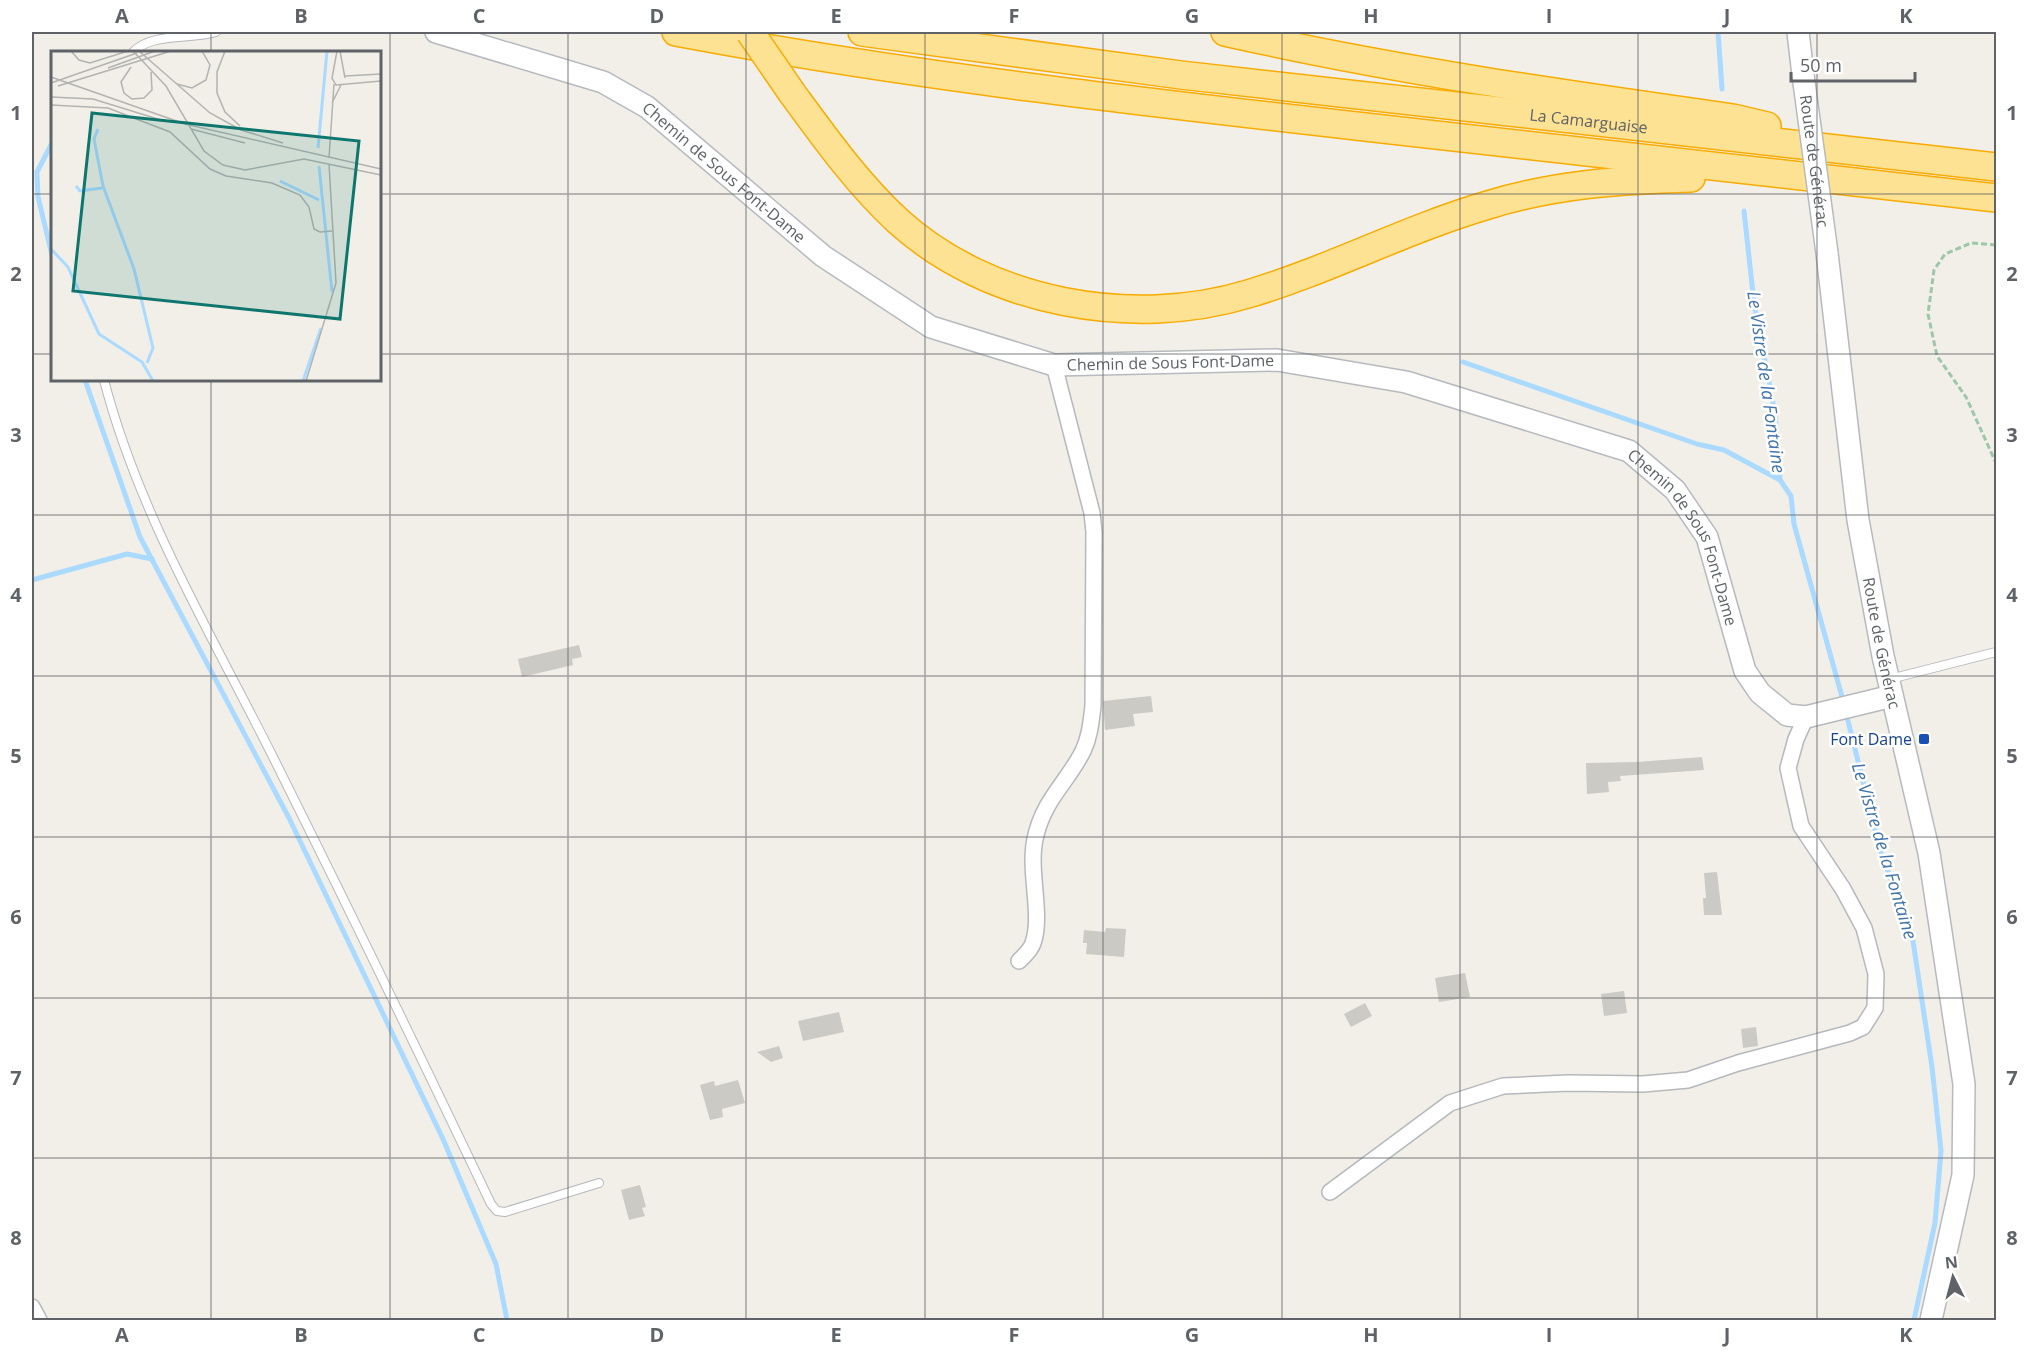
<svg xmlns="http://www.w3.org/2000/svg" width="2028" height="1352" viewBox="0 0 2028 1352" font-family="'Open Sans',sans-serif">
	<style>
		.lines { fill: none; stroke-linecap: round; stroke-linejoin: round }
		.stream { stroke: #aadaff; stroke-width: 5 }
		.building { fill: #cccac5 }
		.lane-casing { stroke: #b5b8bc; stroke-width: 10 }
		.street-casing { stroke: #b5b8bc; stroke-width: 18 }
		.secondary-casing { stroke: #b6babf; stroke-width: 24 }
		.highway-casing { stroke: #f9ab00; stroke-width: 30 }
		.path { stroke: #9cc7a9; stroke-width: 3; stroke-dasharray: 6 3; stroke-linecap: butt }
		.lane { stroke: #fff; stroke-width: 8 }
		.street { stroke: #fff; stroke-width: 15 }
		.secondary { stroke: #fff; stroke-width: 21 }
		.highway { stroke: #fde293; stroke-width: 27 }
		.secondary-bridge-casing { stroke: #b6babf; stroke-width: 24; stroke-linecap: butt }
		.highway-bridge-casing { stroke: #f9ab00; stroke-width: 30; stroke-linecap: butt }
		.secondary-bridge { stroke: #fff; stroke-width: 21 }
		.highway-bridge { stroke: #fde293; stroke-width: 27 }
		.grid { fill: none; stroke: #5f6368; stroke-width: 1.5; stroke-opacity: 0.55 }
		.transit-dot { fill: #1a4fb4; stroke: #fff; stroke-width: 2 }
		.labels { text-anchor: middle; stroke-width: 5; stroke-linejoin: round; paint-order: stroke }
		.street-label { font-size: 16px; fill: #5f6368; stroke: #fff }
		.transit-label { font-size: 16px; fill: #164399; stroke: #fff; text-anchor: end }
		.water-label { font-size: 18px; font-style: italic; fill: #4174aa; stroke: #fff }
		.inset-river { fill: none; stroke: #aadaff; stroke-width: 3 }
		.inset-road { fill: none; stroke: #b3b3b1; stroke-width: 1.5 }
		.view { fill: #0f766e; fill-opacity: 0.15; stroke: #0f766e; stroke-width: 3 }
		.inset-edge { fill: none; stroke: #5f6368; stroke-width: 3 }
		.neatline { fill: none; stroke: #5f6368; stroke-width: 2 }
		.grid-label { font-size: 20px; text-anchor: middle; font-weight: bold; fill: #5f6368 }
	</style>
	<rect width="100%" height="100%" fill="#f1efe8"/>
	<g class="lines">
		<!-- stream -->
		<g class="stream">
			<polyline points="1718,32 1722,89"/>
			<polyline points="52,143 37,172 38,197 52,255"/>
			<polyline points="1744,211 1754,303 1775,414 1780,480 1791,496 1794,524 1844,704"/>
			<polyline points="1463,362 1697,444 1724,450 1780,480"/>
			<polyline points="85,380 140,537 289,818 443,1139 496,1264 507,1320"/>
			<polyline points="32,580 127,554 152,559"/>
			<polyline points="1846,713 1880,849 1913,941 1932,1067 1941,1151 1935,1223 1914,1320"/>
		</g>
	</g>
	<!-- building -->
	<g class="building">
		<polygon points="579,645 582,657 572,659 573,665 522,677 518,659"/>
		<polygon points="1151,696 1153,712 1133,714 1135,726 1105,730 1103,701"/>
		<polygon points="1702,757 1704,770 1620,776 1621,781 1608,782 1609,792 1587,794 1586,763 1637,762"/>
		<polygon points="1717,872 1722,915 1704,915 1703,898 1706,898 1704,873"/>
		<polygon points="1106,928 1126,929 1124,957 1086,954 1087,943 1083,943 1084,930 1105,932"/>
		<polygon points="1465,973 1470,997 1439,1002 1435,978"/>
		<polygon points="1624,991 1627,1013 1604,1016 1601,994"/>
		<polygon points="1365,1003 1372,1016 1351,1027 1344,1014"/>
		<polygon points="839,1012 844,1032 803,1041 798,1021"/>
		<polygon points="1756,1027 1758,1046 1743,1048 1741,1029"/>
		<polygon points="779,1046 783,1058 771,1062 757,1052"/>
		<polygon points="738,1080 745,1103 722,1109 723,1117 710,1120 700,1085 714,1081 715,1086"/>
		<polygon points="640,1185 646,1207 642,1208 645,1216 629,1220 621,1190"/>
	</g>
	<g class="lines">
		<!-- lane casing -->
		<g class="lane-casing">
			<g id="lane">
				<path d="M133 52C153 32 190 40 216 32"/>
				<path d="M104 380C139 515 212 635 274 759 348 907 420 1055 491 1204L497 1211 505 1212 599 1183"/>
				<polyline points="1890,679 1996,652"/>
			</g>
		</g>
		<!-- street casing -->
		<g class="street-casing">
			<g id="street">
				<path d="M1019 961C1024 956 1031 950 1033 943 1043 915 1028 872 1035 839 1043 800 1067 783 1083 751 1090 736 1091 722 1093 706L1094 532 1092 513 1054 365"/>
				<polyline points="1330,1192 1450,1103 1503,1086 1568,1083 1643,1084 1688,1080 1738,1063 1850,1033 1863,1027 1875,1008 1876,974 1864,928 1843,889 1801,826 1788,768 1796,739 1806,717"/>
				<polyline points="32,1307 39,1320"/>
			</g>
		</g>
		<!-- secondary casing -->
		<g class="secondary-casing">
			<g id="secondary">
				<path id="s1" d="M436 32 603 82 647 107 823 256 931 327 1054 365 1277 360 1406 382 1629 451 1675 490 1707 537 1745 671 1760 693 1787 715 1806 717 1892 696"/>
				<polyline points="1798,32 1803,75"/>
				<path id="s2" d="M1827 253 1858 520 1883 656 1929 853 1964 1084 1963 1175 1931 1320"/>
			</g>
		</g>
		<!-- highway casing -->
		<g class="highway-casing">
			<g id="highway">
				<path d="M676 32C904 75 1135 101 1365 127 1576 151 1786 174 1996 198"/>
				<path id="s3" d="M862 32 1181 75 1996 167"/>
				<path d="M1225 32C1393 70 1563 94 1733 118L1767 126"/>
				<path d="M792 93C825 138 857 183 898 221 988 303 1132 329 1248 294 1329 270 1406 229 1488 205 1556 184 1621 180 1691 178"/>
			</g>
		</g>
		<!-- path -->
		<polyline class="path" points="1996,245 1971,243 1945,254 1934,270 1928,314 1937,356 1966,397 1996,463"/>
		<!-- lane -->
		<use href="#lane" class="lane"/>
		<!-- street -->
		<use href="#street" class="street"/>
		<!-- secondary -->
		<use href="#secondary" class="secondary"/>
		<!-- highway -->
		<use href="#highway" class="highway"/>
		<!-- secondary-bridge casing -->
		<g class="secondary-bridge-casing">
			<g id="secondary-bridge">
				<path id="s4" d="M1803 75 1827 253"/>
			</g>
		</g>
		<!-- highway-bridge casing -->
		<g class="highway-bridge-casing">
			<polyline id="highway-bridge" points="750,32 792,93"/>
		</g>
		<!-- secondary-bridge -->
		<use href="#secondary-bridge" class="secondary-bridge"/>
		<!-- highway-bridge -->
		<use href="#highway-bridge" class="highway-bridge"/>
	</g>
	<!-- grid -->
	<path class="grid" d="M211 32V52M390 32V1320M568 32V1320M746 32V1320M925 32V1320M1103 32V1320M1282 32V1320M1460 32V1320M1638 32V1320M1817 32V1320M32 194H52M380 194H1996M32 354H52M380 354H1996M211 380V1320M32 515H1996M32 676H1996M32 837H1996M32 998H1996M32 1158H1996"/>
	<!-- markers -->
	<rect class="transit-dot" x="1918" y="733" width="12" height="12" rx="3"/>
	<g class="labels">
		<!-- street labels -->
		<g class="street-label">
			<text dy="6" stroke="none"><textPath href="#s3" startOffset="732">La Camarguaise</textPath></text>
			<text dy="6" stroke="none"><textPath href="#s4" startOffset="87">Route de Générac</textPath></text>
			<text dy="6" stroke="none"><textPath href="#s1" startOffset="326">Chemin de Sous Font-Dame</textPath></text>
			<text dy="6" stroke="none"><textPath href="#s1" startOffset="830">Chemin de Sous Font-Dame</textPath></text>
			<text dy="6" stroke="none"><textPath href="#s1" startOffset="1406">Chemin de Sous Font-Dame</textPath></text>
			<text dy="6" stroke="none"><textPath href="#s2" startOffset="394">Route de Générac</textPath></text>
		</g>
		<!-- transit labels -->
		<g class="transit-label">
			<text x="1912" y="745">Font Dame</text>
		</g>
		<!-- water labels -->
		<g class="water-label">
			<text transform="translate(1766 382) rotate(82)" y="6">Le Vistre de la Fontaine</text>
			<text transform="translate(1884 851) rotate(73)" y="6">Le Vistre de la Fontaine</text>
		</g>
	</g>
	<!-- overview -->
	<g transform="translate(51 51)">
		<rect width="330" height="330" fill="#f1efe8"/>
		<path class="inset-river" d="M47 78 43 88 52 135 83 218 102 297 96 312M267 97 276 0M268 115 281 241M229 130 268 149M25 135 29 140 51 137M0 198 17 216 48 283 91 311 102 330M252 330 270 277"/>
		<path class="inset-road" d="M20 0 28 9 39 12 77 0M82 0 115 35 153 100 172 114 194 119 253 108 330 124M88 0 159 62 190 79 232 92M174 0 166 21V42L174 61 189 75M286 0 281 27 285 34 330 30M289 0 294 27M80 16 70 31 73 42 81 48 93 47 101 39 100 21M57 17 104 0M294 25 330 23M0 26 134 73 330 118M0 32 86 2M126 33 141 37 155 29 159 14 151 0M7 35 120 0M0 46 42 48 110 69M281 52 290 34M0 54 57 57 119 81 159 118 175 125 221 132 249 144 258 156 263 178 269 181 281 180M140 78 194 92M278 107 283 33M255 330 285 232 278 113"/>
		<path class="view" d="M41 62 308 90 289 268 22 240Z"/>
		<rect width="330" height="330" class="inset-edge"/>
	</g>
	<!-- border -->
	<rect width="2028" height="1352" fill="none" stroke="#ffffff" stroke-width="66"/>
	<!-- north arrow -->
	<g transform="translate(1953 1277) rotate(354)" stroke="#ffffff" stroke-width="4.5" paint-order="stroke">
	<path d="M0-4.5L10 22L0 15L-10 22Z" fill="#5f6368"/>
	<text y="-9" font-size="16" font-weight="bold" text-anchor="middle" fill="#5f6368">N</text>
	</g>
	<!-- scale -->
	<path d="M1791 72v9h124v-9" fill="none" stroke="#5f6368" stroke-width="3"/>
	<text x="1800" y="72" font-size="18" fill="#5f6368" stroke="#ffffff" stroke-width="4.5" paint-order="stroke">50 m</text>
	<rect x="33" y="33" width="1962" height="1286" class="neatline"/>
	<g class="grid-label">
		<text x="122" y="23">A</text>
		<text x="301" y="23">B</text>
		<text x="479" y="23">C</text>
		<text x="657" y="23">D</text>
		<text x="836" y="23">E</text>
		<text x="1014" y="23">F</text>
		<text x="1192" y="23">G</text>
		<text x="1371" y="23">H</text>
		<text x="1549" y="23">I</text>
		<text x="1727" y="23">J</text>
		<text x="1906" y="23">K</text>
		<text x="16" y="120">1</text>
		<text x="2012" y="120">1</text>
		<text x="16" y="281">2</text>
		<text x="2012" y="281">2</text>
		<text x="16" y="442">3</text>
		<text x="2012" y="442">3</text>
		<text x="16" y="602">4</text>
		<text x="2012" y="602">4</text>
		<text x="16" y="763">5</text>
		<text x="2012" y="763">5</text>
		<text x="16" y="924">6</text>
		<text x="2012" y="924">6</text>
		<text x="16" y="1085">7</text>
		<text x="2012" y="1085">7</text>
		<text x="16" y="1245">8</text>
		<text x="2012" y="1245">8</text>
		<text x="122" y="1342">A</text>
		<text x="301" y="1342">B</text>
		<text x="479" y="1342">C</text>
		<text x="657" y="1342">D</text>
		<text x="836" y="1342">E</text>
		<text x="1014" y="1342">F</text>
		<text x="1192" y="1342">G</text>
		<text x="1371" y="1342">H</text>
		<text x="1549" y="1342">I</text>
		<text x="1727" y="1342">J</text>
		<text x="1906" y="1342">K</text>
	</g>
</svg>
